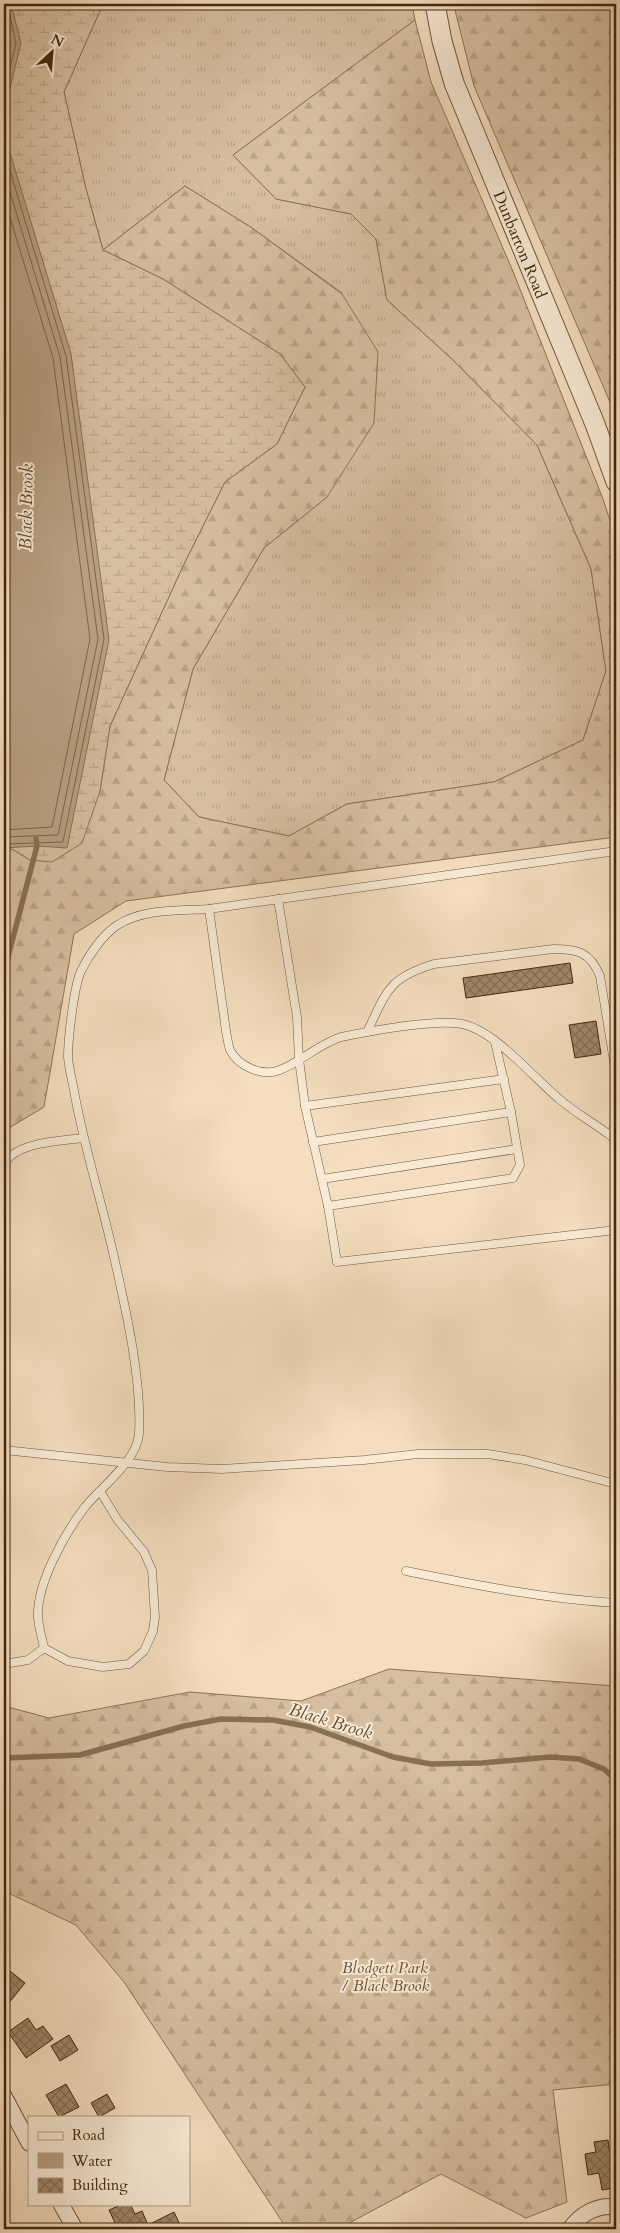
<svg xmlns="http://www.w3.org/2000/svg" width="620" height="2233" viewBox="0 0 620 2233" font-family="Cardo,serif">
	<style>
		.grass { fill: url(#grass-tufts); stroke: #8c7457 }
		.forest { fill: url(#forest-firs); stroke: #8c7457 }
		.wetland { fill: url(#wetland-marsh); stroke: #8c7457 }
		.water { fill: #b7a082; stroke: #887053 }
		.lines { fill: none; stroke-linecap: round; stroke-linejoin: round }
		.shore { stroke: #7c6448; stroke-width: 1 }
		.stream { stroke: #887053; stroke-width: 5.5 }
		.building { fill: url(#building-cross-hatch); stroke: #41290d }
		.service-casing { stroke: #6e563a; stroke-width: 9 }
		.minor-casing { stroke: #6e563a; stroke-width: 17 }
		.tertiary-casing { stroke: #6e563a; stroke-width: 21 }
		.service { stroke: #f8ead5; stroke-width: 8 }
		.minor { stroke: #f8ead5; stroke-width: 15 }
		.tertiary { stroke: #f8ead5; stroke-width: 19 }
		.labels { text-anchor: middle; stroke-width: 4; stroke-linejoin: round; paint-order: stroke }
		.street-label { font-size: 16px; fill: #41290d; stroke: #f8ead5 }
		.park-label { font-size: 16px; font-style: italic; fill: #664e32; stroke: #f8ead5 }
		.water-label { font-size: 18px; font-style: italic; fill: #644d30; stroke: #f8ead5 }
	</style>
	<defs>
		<pattern id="grass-tufts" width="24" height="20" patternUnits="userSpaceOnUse" patternTransform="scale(1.25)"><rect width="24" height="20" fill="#d6bfa1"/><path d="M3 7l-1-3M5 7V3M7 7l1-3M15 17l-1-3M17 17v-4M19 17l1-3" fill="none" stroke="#b9a489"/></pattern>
		<pattern id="forest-firs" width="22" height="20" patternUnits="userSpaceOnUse" patternTransform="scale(1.25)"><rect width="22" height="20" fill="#d6bfa1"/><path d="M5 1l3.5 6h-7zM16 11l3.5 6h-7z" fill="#b9a489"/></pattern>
		<pattern id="wetland-marsh" width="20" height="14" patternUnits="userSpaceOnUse" patternTransform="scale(1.25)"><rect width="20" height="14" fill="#d6bfa1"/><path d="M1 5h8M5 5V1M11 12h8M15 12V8" fill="none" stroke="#b9a489"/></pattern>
		<pattern id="building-cross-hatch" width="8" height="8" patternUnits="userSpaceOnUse" patternTransform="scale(1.25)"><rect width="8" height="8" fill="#9e876a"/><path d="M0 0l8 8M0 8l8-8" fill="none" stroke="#826e56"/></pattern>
	</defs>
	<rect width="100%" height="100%" fill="#f4debf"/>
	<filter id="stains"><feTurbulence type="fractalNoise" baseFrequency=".004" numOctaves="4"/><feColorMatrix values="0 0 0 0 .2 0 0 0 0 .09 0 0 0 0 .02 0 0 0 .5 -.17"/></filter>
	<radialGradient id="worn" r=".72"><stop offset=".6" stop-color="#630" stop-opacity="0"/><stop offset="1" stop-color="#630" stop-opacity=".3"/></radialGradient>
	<!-- grass -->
	<polygon class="grass" points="103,4 412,4 415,20 233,155 276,199 351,214 376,239 387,300 452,359 537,445 591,569 606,671 583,740 494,782 347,804 289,836 199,817 164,780 193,669 264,548 327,497 342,293 252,228 185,186 103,250 86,189 64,92"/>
	<!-- forest -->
	<g class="forest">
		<polygon points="463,4 616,4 616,416 474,86 455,10"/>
		<polygon points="415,20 431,82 512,269 603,499 616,539 616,837 126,901 74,934 44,1107 4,1131 4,848 12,849 30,860 100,791 110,726 183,566 225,482 277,444 305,387 280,354 163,279 103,250 185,186 252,228 342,294 378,352 374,423 327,497 264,548 193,669 164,780 199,817 289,836 347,804 494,782 583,740 606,671 591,569 537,445 452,359 387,300 376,239 351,214 276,199 233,155"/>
		<polygon points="389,1669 615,1686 616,1688 616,2084 553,2090 567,2202 526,2218 441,2174 338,2229 287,2229 124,1982 76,1925 4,1891 4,1706 49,1718 190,1692 301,1701"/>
	</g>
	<!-- wetland -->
	<polygon class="wetland" points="4,4 103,4 64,92 86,189 103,250 163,279 280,354 305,387 277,444 225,482 183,566 110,726 100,791 82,843 52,862 30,860 12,849 4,848"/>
	<!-- water -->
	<g class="water">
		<polygon points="4,4 11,4 21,43 4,112"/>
		<polygon points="4,133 71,354 109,640 67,848 37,846 4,848"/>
	</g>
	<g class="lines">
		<!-- shore -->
		<g class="shore">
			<polyline points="4,92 16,43 7,4"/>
			<polyline points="4,151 66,356 104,639 63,842 4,844"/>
			<polyline points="4,172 60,357 98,639 58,835 4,837"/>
			<polyline points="4,198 53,358 90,639 52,827 4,830"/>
		</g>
		<!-- stream -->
		<g class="stream">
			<polyline points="4,972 37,846 36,839"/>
			<polyline points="4,1758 80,1755 184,1726 221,1719 273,1720 310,1727 393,1757 431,1764 482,1763 550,1757 579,1759 604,1769 616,1780"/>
		</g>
	</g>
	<!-- building -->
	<g class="building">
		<polygon points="570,963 573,983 466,998 463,978"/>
		<polygon points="596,1021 601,1054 575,1058 569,1025"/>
		<polygon points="10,1971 25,1983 4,2009 4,1980"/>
		<polygon points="28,2018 36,2030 43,2026 53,2039 26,2058 8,2032"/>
		<polygon points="69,2035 78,2050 60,2061 51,2046"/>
		<polygon points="66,2084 79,2107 59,2117 46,2095"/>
		<polygon points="107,2094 115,2108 99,2117 91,2103"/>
		<polygon points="608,2140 609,2149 616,2148 616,2170 612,2171 614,2188 602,2190 599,2173 588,2175 585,2154 596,2152 594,2142"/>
		<polygon points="123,2204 130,2204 135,2214 142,2211 148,2225 174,2212 182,2229 101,2229 115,2223 109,2210"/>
	</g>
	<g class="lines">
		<!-- service casing -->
		<g class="service-casing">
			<g id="service">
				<polyline points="278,899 297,1017 299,1059 305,1106 328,1206 337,1262 616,1230"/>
				<path d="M209 909 226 1031C227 1036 228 1044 230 1050 238 1066 262 1077 280 1070 302 1061 319 1044 341 1037 371 1031 434 1019 462 1024 494 1030 533 1077 558 1098 576 1114 598 1125 616 1140"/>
				<path d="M367 1032C387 991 388 978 434 964L553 949C578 949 590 952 600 976L616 1074"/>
				<polyline points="305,1106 504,1079"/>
				<polyline points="611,1136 616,1121"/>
				<polyline points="313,1142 511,1112"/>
				<path d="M4 1165C14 1142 61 1141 83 1138"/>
				<polyline points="322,1179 517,1149"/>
				<polyline points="328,1206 513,1178 520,1165 511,1112 495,1042"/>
				<polyline points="4,1450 167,1467 222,1469 364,1460 418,1454 488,1454 525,1460 616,1484"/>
				<path d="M406 1571C475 1585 546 1599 616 1603"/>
				<polyline points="44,1648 68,1661 103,1667 129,1664 144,1651 153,1631 155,1617 152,1570 144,1552 117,1519 100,1491"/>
				<path d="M4 1664 28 1660 44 1648C42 1638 39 1628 38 1618 36 1584 65 1533 85 1507 101 1487 137 1461 139 1434 142 1380 126 1310 114 1257 102 1203 85 1150 75 1096 73 1083 69 1070 68 1057 68 1039 74 986 81 971 89 955 102 936 116 926 143 908 179 911 209 909L616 851"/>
			</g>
		</g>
		<!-- minor casing -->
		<g class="minor-casing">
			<g id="minor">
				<polyline points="4,2096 29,2143"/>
				<polyline points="61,2204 75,2229"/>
				<path d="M570 2229C580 2214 598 2204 616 2207"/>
			</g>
		</g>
		<!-- tertiary casing -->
		<g class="tertiary-casing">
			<g id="tertiary">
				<path id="s1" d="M435 4 442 41 454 83 595 424 616 482"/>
			</g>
		</g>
		<!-- service -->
		<use href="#service" class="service"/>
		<!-- minor -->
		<use href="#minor" class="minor"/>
		<!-- tertiary -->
		<use href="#tertiary" class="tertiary"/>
	</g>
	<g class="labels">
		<!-- street labels -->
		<g class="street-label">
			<text dy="6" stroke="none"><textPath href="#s1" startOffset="256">Dunbarton Road</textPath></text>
		</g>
		<!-- park labels -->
		<g class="park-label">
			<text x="385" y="1973">Blodgett Park<tspan x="385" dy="18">/ Black Brook</tspan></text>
		</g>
		<!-- water labels -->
		<g class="water-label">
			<text transform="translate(26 507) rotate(-89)" y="6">Black Brook</text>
			<text transform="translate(331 1721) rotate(17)" y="6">Black Brook</text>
		</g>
	</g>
	<!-- margin -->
	<rect width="620" height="2233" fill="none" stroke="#f4debf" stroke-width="20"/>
	<rect x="5" y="5" width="610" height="2223" fill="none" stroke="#41290d" stroke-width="2.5"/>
	<rect x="10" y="10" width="600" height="2213" fill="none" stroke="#41290d"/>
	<!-- legend -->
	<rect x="28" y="2116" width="162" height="90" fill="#f8ead5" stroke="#af9d85"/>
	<rect x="38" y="2132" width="25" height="8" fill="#f8ead5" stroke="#af9d85"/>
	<text x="72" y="2140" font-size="15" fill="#41290d">Road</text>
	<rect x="38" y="2153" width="25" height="15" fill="#b7a082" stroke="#af9d85"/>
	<text x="72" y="2166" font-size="15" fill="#41290d">Water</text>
	<rect x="38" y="2178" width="25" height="15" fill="url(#building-cross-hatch)" stroke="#af9d85"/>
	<text x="72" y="2190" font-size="15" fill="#41290d">Building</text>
	<!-- north arrow -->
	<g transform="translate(52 52) rotate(26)" stroke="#f8ead5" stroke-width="4" paint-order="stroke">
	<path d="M0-4L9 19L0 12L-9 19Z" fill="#41290d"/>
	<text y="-8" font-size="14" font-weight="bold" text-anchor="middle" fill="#41290d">N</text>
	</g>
	<rect width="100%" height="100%" filter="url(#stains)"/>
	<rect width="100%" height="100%" fill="url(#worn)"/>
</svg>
